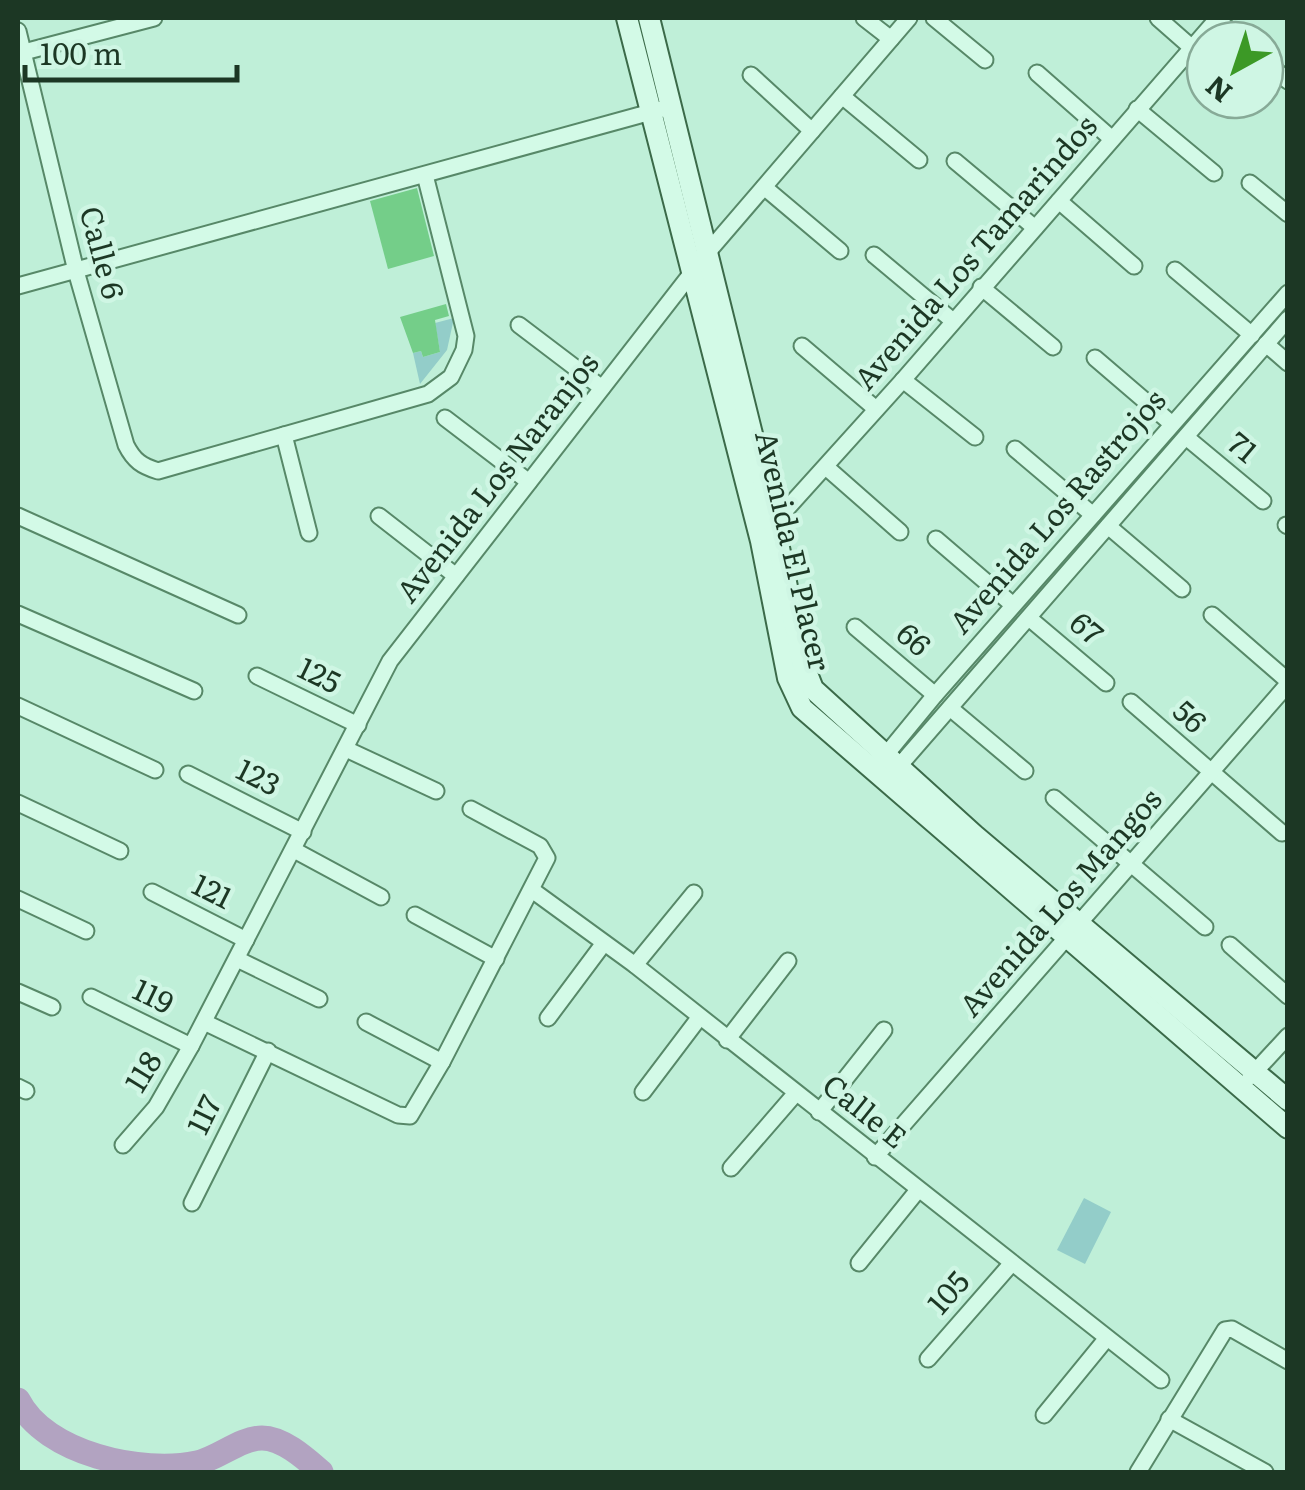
<svg xmlns="http://www.w3.org/2000/svg" width="1305" height="1490" viewBox="0 0 1305 1490" font-family="Literata,serif">
	<style>
		.green { fill: #93cdc9 }
		.lines { fill: none; stroke-linecap: round; stroke-linejoin: round }
		.river { stroke: #b2a3c1; stroke-width: 25 }
		.building { fill: #74ce89 }
		.street-casing { stroke: #578868; stroke-width: 19 }
		.secondary-casing { stroke: #3b6a49; stroke-width: 24 }
		.street { stroke: #d3fae7; stroke-width: 15 }
		.secondary { stroke: #d3fae7; stroke-width: 20 }
		.labels { text-anchor: middle; stroke-width: 9; stroke-linejoin: round; paint-order: stroke }
		.street-label { font-size: 30px; fill: #1c3724; stroke: #cff6e4 }
	</style>
	<rect width="100%" height="100%" fill="#bfefd8"/>
	<!-- green -->
	<g class="green">
		<polygon points="454,318 447,350 420,384 413,353 421,351 423,357 440,352 435,323"/>
		<polygon points="1084,1198 1111,1212 1085,1264 1057,1250"/>
	</g>
	<g class="lines">
		<!-- river -->
		<path class="river" d="M18 1400C45 1454 143 1475 197 1463 219 1458 240 1438 262 1438 283 1438 306 1459 321 1472"/>
	</g>
	<!-- building -->
	<g class="building">
		<polygon points="417,188 434,256 388,269 370,201"/>
		<polygon points="446,304 449,316 435,320 440,352 423,357 421,351 413,353 400,317"/>
	</g>
	<g class="lines">
		<!-- street casing -->
		<g class="street-casing">
			<g id="street">
				<polyline points="864,18 891,39"/>
				<polyline points="934,18 985,60"/>
				<polyline points="1158,18 1191,47"/>
				<polyline points="1217,19 1240,40"/>
				<path d="M18 31 76 271 126 445C134 461 142 466 158 471L428 394 451 377 464 350 466 336 425 175"/>
				<polyline points="24,52 154,18"/>
				<polyline points="1265,61 1288,81"/>
				<polyline points="1037,73 1112,139"/>
				<polyline points="751,75 812,131"/>
				<polyline points="842,96 919,160"/>
				<polyline points="1137,109 1214,173"/>
				<polyline points="955,161 1035,228"/>
				<polyline points="1250,183 1288,214"/>
				<polyline points="764,187 840,251"/>
				<polyline points="1059,201 1134,266"/>
				<polyline points="874,255 953,321"/>
				<polyline points="1175,270 1252,335"/>
				<polyline points="18,286 662,109"/>
				<polyline points="981,287 1053,347"/>
				<polyline points="519,325 602,388"/>
				<polyline points="1266,344 1288,363"/>
				<polyline points="802,346 876,409"/>
				<polyline points="1095,358 1172,424"/>
				<polyline points="903,380 975,437"/>
				<polyline points="445,418 529,482"/>
				<polyline points="284,435 309,533"/>
				<polyline points="1186,437 1263,501"/>
				<polyline points="1015,449 1093,515"/>
				<polyline points="826,467 900,532"/>
				<polyline points="18,516 238,615"/>
				<polyline points="379,516 456,576"/>
				<polyline points="774,523 903,380 1218,18"/>
				<polyline points="1286,525 1288,526"/>
				<polyline points="1108,526 1182,589"/>
				<polyline points="936,539 1013,605"/>
				<polyline points="18,614 194,691"/>
				<polyline points="1212,615 1288,681"/>
				<polyline points="1029,618 1106,683"/>
				<polyline points="855,627 935,695"/>
				<polyline points="257,676 358,725"/>
				<polyline points="1131,702 1282,833"/>
				<polyline points="18,706 155,770"/>
				<polyline points="950,708 1025,771"/>
				<polyline points="346,749 436,791"/>
				<polyline points="880,762 935,695 1288,293"/>
				<polyline points="893,773 1288,319"/>
				<polyline points="188,774 303,832"/>
				<polyline points="1054,798 1205,927"/>
				<polyline points="18,803 120,851"/>
				<polyline points="294,850 381,897"/>
				<polyline points="532,890 635,965 1161,1380"/>
				<polyline points="152,892 246,940"/>
				<polyline points="18,899 86,931"/>
				<polyline points="415,915 496,959"/>
				<polyline points="1230,945 1288,996"/>
				<polyline points="237,959 319,999"/>
				<polyline points="635,965 694,893"/>
				<polyline points="18,992 52,1007"/>
				<polyline points="91,997 191,1046"/>
				<polyline points="548,1018 604,943"/>
				<polyline points="204,1022 398,1115 410,1116 442,1062 547,858 540,846 471,809"/>
				<polyline points="366,1022 442,1062"/>
				<polyline points="727,1040 788,961"/>
				<polyline points="1250,1077 1288,1036"/>
				<polyline points="18,1087 26,1091"/>
				<polyline points="643,1092 699,1018"/>
				<polyline points="819,1112 884,1030"/>
				<polyline points="123,1145 156,1107 191,1046 390,661 708,252 909,18"/>
				<polyline points="875,1157 1288,684"/>
				<polyline points="731,1168 796,1093"/>
				<polyline points="192,1203 268,1051"/>
				<polyline points="859,1263 918,1190"/>
				<polyline points="928,1359 1012,1263"/>
				<polyline points="1044,1415 1107,1338"/>
				<polyline points="1169,1419 1265,1472"/>
				<polyline points="1138,1472 1225,1330 1232,1329 1288,1361"/>
			</g>
		</g>
		<!-- secondary casing -->
		<g class="secondary-casing">
			<g id="secondary">
				<polyline points="627,18 761,541 788,678 802,708 1288,1128"/>
				<polyline points="649,18 774,523 802,661 813,689 974,835 1288,1100"/>
			</g>
		</g>
		<!-- street -->
		<use href="#street" class="street"/>
		<!-- secondary -->
		<use href="#secondary" class="secondary"/>
	</g>
	<g class="labels">
		<!-- street labels -->
		<g class="street-label">
			<text transform="translate(101 253) rotate(75)" y="10">Calle 6</text>
			<text transform="translate(976 253) rotate(-49)" y="10">Avenida Los Tamarindos</text>
			<text transform="translate(1242 448) rotate(40)" y="10">71</text>
			<text transform="translate(498 478) rotate(-52)" y="10">Avenida Los Naranjos</text>
			<text transform="translate(1058 512) rotate(-49)" y="10">Avenida Los Rastrojos</text>
			<text transform="translate(792 551) rotate(77)" y="10">Avenida El Placer</text>
			<text transform="translate(1086 629) rotate(40)" y="10">67</text>
			<text transform="translate(913 640) rotate(40)" y="10">66</text>
			<text transform="translate(319 676) rotate(26)" y="10">125</text>
			<text transform="translate(1189 717) rotate(42)" y="10">56</text>
			<text transform="translate(258 778) rotate(27)" y="10">123</text>
			<text transform="translate(212 892) rotate(27)" y="10">121</text>
			<text transform="translate(1061 903) rotate(-49)" y="10">Avenida Los Mangos</text>
			<text transform="translate(153 997) rotate(26)" y="10">119</text>
			<text transform="translate(144 1072) rotate(-58)" y="10">118</text>
			<text transform="translate(864 1112) rotate(39)" y="10">Calle E</text>
			<text transform="translate(205 1115) rotate(-64)" y="10">117</text>
			<text transform="translate(949 1293) rotate(-49)" y="10">105</text>
		</g>
	</g>
	<!-- border -->
	<rect width="1305" height="1490" fill="none" stroke="#1c3724" stroke-width="40"/>
	<!-- north arrow -->
	<g transform="translate(1235 70) rotate(220)"><circle r="48" fill="#cff6e4" stroke="#87aa97" stroke-width="2.5"/>
	<path d="M0-8L18 38L0 25L-18 38Z" fill="#3c9926"/>
	<text y="-15" font-size="28" font-weight="bold" text-anchor="middle" fill="#1c3724">N</text>
	</g>
	<!-- scale -->
	<path d="M25 65v15h212v-15" fill="none" stroke="#1c3724" stroke-width="5"/>
	<text x="40" y="65" font-size="30" fill="#1c3724" stroke="#cff6e4" stroke-width="8" paint-order="stroke">100 m</text>
</svg>
